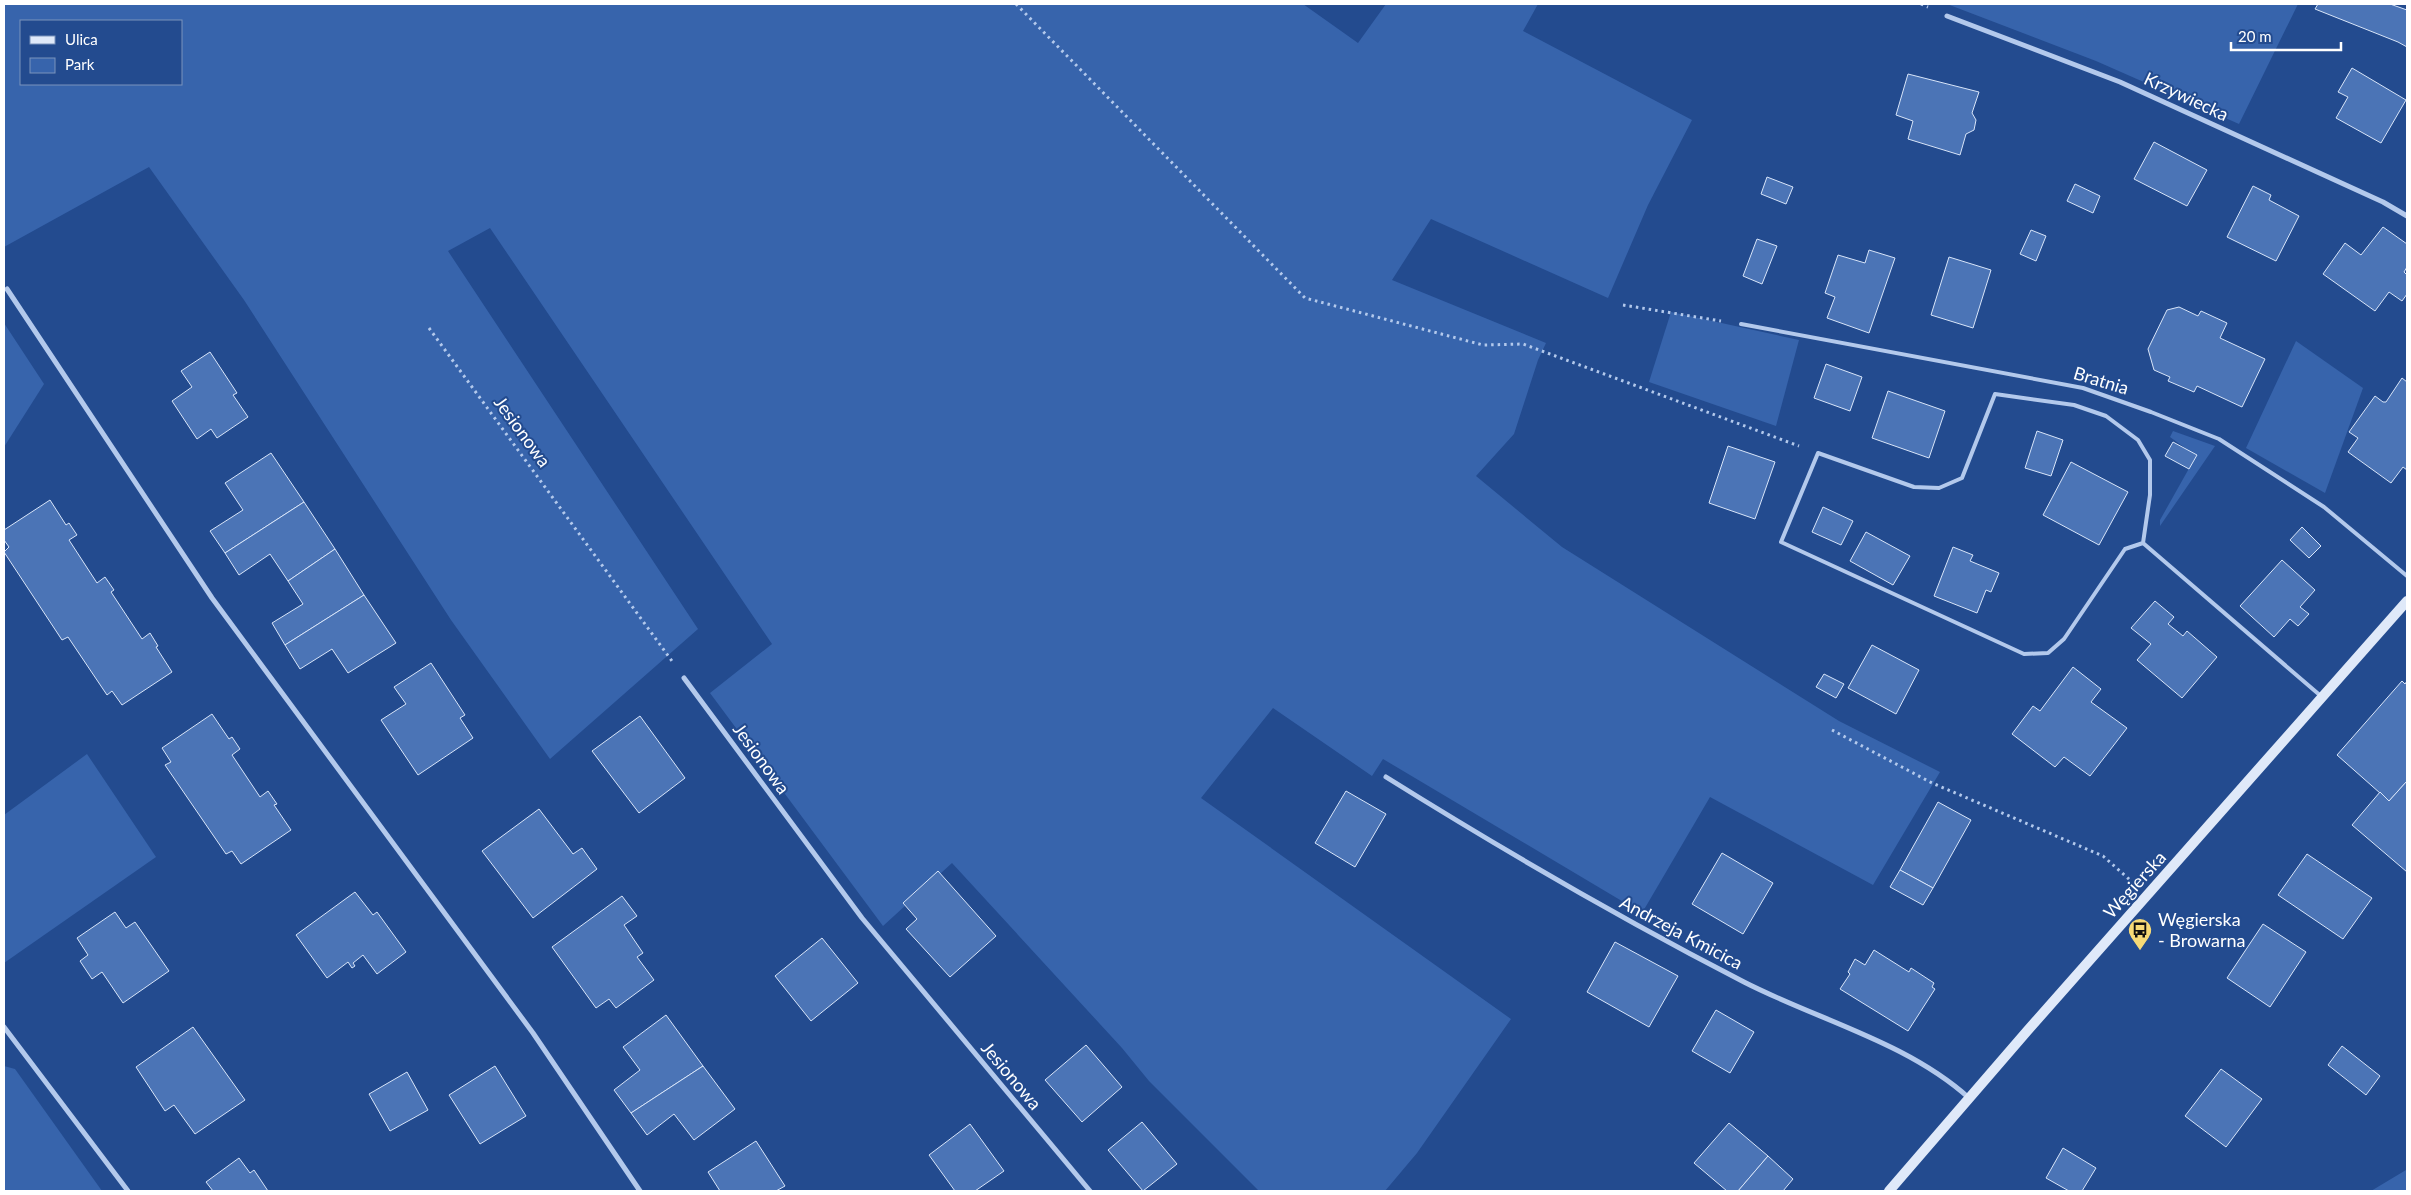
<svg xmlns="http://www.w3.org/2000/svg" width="2411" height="1195" viewBox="0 0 2411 1195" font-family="Lato,sans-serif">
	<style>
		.green { fill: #3764ac; fill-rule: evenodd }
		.building { fill: #4b74b6; stroke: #d8e5f9 }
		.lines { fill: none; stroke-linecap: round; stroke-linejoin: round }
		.path { stroke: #b3c9ec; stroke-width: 3; stroke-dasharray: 2.5 4; stroke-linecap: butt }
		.lane { stroke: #b3c9ec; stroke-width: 4 }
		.street { stroke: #b3c9ec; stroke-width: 5 }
		.secondary { stroke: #dfe9f9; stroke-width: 10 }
		.labels { text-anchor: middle; stroke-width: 4; stroke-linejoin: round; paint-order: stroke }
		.street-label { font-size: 18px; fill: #fff; stroke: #234b8f }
		.poi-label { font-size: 18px; fill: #fff; stroke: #234b8f; text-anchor: start }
	</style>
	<rect width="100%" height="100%" fill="#234b8f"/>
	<!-- green -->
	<g class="green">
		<path d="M4 4H1303L1358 43 1386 4H1538L1523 31 1692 120 1648 205 1608 298 1431 219 1392 280 1546 343 1538 360 1514 434 1476 476 1562 547 1839 721 1940 772 1873 885 1710 797 1642 913 1383 759 1372 776 1273 708 1201 798 1511 1019 1417 1153 1385 1191H1259L1149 1081 1122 1048 952 863 883 926 710 693 772 644 490 228 448 251 698 629 550 759 451 620 244 300 149 167 4 247ZM21 21H181V84H21Z"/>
		<polygon points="1947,4 2298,4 2239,124 2096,61"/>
		<polygon points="1671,312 1799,340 1776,426 1649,382"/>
		<polygon points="4,323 44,384 4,447"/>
		<polygon points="2296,341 2363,388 2325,493 2246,448"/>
		<polygon points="2173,431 2215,446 2160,526 2160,520 2196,456 2170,437"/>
		<polygon points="87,754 156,857 4,963 4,815"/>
		<polygon points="4,1066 15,1069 102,1191 4,1191"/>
		<polygon points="2406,1170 2407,1191 2371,1191"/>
	</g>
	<!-- building -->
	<g class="building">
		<polygon points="2318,4 2390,4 2407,10 2407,47 2398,42 2315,9"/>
		<polygon points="2352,68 2406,100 2381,143 2336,118 2348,97 2338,92"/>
		<polygon points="1908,74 1979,92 1972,113 1976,120 1974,130 1966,134 1960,155 1908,139 1913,121 1896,115"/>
		<polygon points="2154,142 2207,170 2187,206 2134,179"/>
		<polygon points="1767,177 1793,187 1786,204 1761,194"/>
		<polygon points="2075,184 2100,196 2093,213 2067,201"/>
		<polygon points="2253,186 2271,195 2269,200 2299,216 2276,261 2227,237"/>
		<polygon points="2383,227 2407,244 2407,267 2404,272 2407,275 2407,294 2402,301 2389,292 2375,311 2323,274 2345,243 2361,255"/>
		<polygon points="2031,230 2046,236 2036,261 2020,254"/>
		<polygon points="1757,239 1777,246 1762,284 1743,276"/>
		<polygon points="1869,250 1895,258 1869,333 1827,318 1835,297 1825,293 1838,255 1865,263"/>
		<polygon points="1949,257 1991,270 1973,328 1931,315"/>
		<polygon points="2179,307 2198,316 2201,311 2227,323 2220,338 2265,359 2242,407 2197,386 2194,392 2168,381 2170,377 2154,370 2148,349 2167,310"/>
		<polygon points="210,352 237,393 233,395 248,417 217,438 211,429 197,439 172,401 192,387 181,371"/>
		<polygon points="1826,364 1862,377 1850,411 1814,398"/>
		<polygon points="2402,378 2407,382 2407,470 2403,467 2391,483 2348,452 2358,438 2349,432 2375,396 2383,402 2386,402"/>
		<polygon points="1888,391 1945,411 1929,458 1872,438"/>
		<polygon points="2037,431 2063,440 2051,476 2025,468"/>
		<polygon points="2173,442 2197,455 2189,469 2165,456"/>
		<polygon points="1728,446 1775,462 1755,519 1709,503"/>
		<polygon points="271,453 304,502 225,553 210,531 243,510 225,483"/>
		<polygon points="2071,462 2128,492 2099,545 2043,515"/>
		<polygon points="50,500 66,525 69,523 77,535 69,540 97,583 105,577 114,590 111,592 142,639 150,633 158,646 156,647 172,672 122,705 112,691 107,695 68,637 62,640 4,552 9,547 4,540 4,530"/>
		<polygon points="304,502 335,549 288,581 270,554 239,575 225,553"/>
		<polygon points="1823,507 1853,521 1841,545 1812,532"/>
		<polygon points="2302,527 2321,546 2309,558 2290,540"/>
		<polygon points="1866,532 1910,556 1893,585 1850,561"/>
		<polygon points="1953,547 1973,555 1970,561 1999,573 1991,592 1986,590 1977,613 1934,596"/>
		<polygon points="335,549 364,595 285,645 272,623 303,604 288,581"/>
		<polygon points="2282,560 2315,590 2300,607 2309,614 2298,626 2290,619 2274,637 2240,606"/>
		<polygon points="364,595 396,643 348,673 332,649 300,669 285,645"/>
		<polygon points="2155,601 2174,617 2168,624 2183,636 2187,631 2217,657 2182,698 2137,660 2151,644 2131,628"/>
		<polygon points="1872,645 1919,670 1896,714 1848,688"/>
		<polygon points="431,663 465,715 460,718 473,738 418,775 381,720 406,704 394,687"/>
		<polygon points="2073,667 2101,689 2091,702 2127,728 2090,776 2064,757 2055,767 2012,734 2033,706 2040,711"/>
		<polygon points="1824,674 1844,684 1836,698 1816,687"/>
		<polygon points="2402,681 2405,684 2407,681 2407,781 2389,801 2337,755"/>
		<polygon points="212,714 229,739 232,737 240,749 232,755 260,797 268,791 277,804 274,805 291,830 241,864 232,851 226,854 165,765 171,762 162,748"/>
		<polygon points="640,716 685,778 639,813 592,751"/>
		<polygon points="2407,781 2407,872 2352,825 2380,792 2389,801"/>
		<polygon points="1346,791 1386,814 1355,867 1315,843"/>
		<polygon points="1938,802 1971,820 1933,888 1900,870"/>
		<polygon points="539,809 573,854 582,848 597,869 533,918 482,851"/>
		<polygon points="1722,853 1773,883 1743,934 1692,904"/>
		<polygon points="2307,854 2372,898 2343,939 2278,895"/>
		<polygon points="1900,870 1933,888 1923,905 1890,887"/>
		<polygon points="938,871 996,936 950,977 906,929 917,919 903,903"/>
		<polygon points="355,892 373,915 377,912 406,952 377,974 363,955 353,963 355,966 352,968 348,962 327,978 296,935"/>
		<polygon points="622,896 637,916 624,925 643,953 637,957 654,980 616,1008 609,999 596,1008 552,947"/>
		<polygon points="115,912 126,928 135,922 169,971 123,1003 102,972 92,979 80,961 88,955 77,938"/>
		<polygon points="2263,924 2306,952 2270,1007 2227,978"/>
		<polygon points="822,938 858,983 811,1021 775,976"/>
		<polygon points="1615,942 1678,976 1649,1027 1587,992"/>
		<polygon points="1874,950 1909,972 1911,968 1934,983 1932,987 1935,989 1908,1031 1840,989 1850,974 1848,972 1855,959 1865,965"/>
		<polygon points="1716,1010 1754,1032 1730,1073 1692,1051"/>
		<polygon points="666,1015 703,1066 631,1113 614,1090 640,1070 623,1047"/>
		<polygon points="193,1027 245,1100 195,1134 174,1105 165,1111 136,1067"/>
		<polygon points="1086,1045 1122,1087 1082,1122 1045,1080"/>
		<polygon points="2342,1046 2380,1076 2366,1095 2328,1065"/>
		<polygon points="495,1066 526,1116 480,1144 449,1095"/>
		<polygon points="703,1066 735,1109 694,1140 674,1114 647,1135 631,1113"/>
		<polygon points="2221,1069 2262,1099 2226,1147 2185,1116"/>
		<polygon points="407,1072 428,1110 390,1131 369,1094"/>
		<polygon points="1142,1122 1177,1164 1143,1191 1108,1150"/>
		<polygon points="1729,1123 1768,1156 1738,1191 1727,1191 1694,1163"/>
		<polygon points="970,1124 1004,1171 975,1191 955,1191 929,1155"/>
		<polygon points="756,1141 785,1186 776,1191 720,1191 708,1172"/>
		<polygon points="2063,1148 2096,1168 2082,1191 2069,1191 2046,1178"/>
		<polygon points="1768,1156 1793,1179 1783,1191 1738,1191"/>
		<polygon points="239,1158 250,1173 254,1170 268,1191 213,1191 206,1182"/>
	</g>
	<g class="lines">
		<!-- path -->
		<g class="path">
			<polyline points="1016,4 1305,298 1483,345 1523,344 1799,446"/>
			<polyline points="1921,4 1928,7"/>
			<polyline points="1623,305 1721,321"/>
			<polyline points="429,328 672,661"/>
			<polyline points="1832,730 1932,783 2103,856 2130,880"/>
		</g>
		<!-- lane -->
		<g class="lane">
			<polyline points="1741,324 2083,388 2151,412 2219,439 2324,507 2407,576"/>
			<polyline points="2143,543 2125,549 2064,639 2048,653 2024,654 1781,542 1818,453 1914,487 1939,488 1962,478 1995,394 2074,405 2106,416 2138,440 2150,460 2150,495 2143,543 2322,697"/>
		</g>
		<!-- street -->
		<g class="street">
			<polyline points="1947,16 2120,82 2383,202 2407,216"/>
			<polyline points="7,289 212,598 533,1033 640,1191"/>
			<polyline points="684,678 862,918 1090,1191"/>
			<path d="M1386 777C1503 850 1622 919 1744 982 1818 1020 1907 1042 1969 1098"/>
			<polyline points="4,1027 128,1191"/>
		</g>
		<!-- secondary -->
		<polyline class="secondary" points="1889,1191 2028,1030 2407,601"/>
	</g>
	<!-- icons -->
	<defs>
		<g id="bus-pin" transform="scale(1.25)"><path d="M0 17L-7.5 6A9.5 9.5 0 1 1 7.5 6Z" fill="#f7da76" stroke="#234b8f"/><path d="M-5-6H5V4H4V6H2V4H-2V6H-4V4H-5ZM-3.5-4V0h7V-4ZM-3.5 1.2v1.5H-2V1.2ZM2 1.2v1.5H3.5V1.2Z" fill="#111"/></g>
	</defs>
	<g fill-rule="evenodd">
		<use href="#bus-pin" x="2140" y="930"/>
	</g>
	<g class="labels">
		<!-- street labels -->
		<g class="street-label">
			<text transform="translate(2186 97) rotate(25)" y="6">Krzywiecka</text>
			<text transform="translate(2101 381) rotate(17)" y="6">Bratnia</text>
			<text transform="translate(522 432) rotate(54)" y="6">Jesionowa</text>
			<text transform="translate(761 759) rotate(54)" y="6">Jesionowa</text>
			<text transform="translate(2135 885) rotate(-48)" y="6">Węgierska</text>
			<text transform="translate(1681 933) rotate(28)" y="6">Andrzeja Kmicica</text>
			<text transform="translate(1011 1076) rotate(50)" y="6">Jesionowa</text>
		</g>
		<!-- poi labels -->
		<g class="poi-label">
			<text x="2158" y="926">Węgierska<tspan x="2158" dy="21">- Browarna</tspan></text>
		</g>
	</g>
	<!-- border -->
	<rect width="2411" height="1195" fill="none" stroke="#ffffff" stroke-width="10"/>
	<!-- legend -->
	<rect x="20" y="20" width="162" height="65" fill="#234b8f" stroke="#7b93bc"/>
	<rect x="30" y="36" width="25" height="8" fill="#dfe9f9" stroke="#7b93bc"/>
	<text x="65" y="45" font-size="15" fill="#ffffff">Ulica</text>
	<rect x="30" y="58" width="25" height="15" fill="#3764ac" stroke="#7b93bc"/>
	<text x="65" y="70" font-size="15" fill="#ffffff">Park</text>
	<!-- scale -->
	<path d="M2231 42v8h110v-8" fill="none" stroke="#ffffff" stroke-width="2.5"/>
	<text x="2238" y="42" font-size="15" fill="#ffffff" stroke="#234b8f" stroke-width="4" paint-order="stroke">20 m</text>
</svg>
